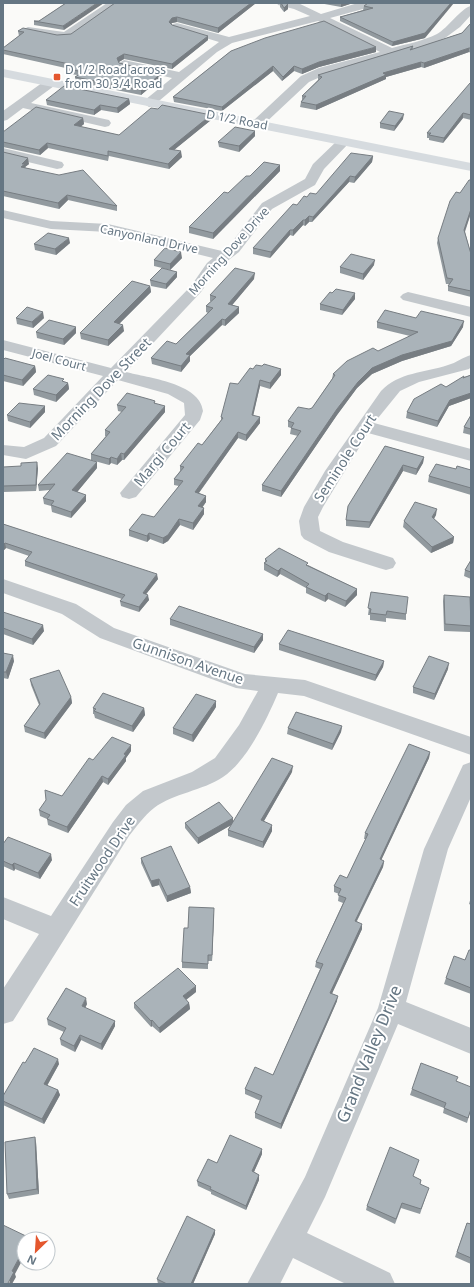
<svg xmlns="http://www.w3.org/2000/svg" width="474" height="1287" viewBox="0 0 474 1287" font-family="'Noto Sans',sans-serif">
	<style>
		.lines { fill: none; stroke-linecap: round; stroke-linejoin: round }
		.minor { fill: #c3c8cc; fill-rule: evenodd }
		.major { fill: #d6dbdf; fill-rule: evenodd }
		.wall { fill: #929a9f }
		.shaded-wall { fill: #777d82 }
		.building { fill: #aab3b9; stroke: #777d82 }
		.poi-dot { fill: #e4572e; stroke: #fff; stroke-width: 1.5 }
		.labels { text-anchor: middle; stroke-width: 4; stroke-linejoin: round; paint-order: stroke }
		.far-poi-label { font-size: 12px; fill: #657683; stroke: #fff; text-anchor: start }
		.far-street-label { font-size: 12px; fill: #657683; stroke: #fff }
		.street-label { font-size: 14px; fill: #657683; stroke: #fff }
		.near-street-label { font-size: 17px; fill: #657683; stroke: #fff }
	</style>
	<rect width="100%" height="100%" fill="#fafaf8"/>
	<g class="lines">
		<!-- minor -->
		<g class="minor">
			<path d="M107 3H119C114 10 79 34 71 37 64 40 27 35 22 30L28 27 64 32Z"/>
			<path d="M277 3H298L321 14 358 3H371L363 9 330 18 392 48C407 44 423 41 437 34 448 28 461 8 471 6V15L460 27 445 38 421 47 327 74 309 82 261 127 257 128 251 124 253 121 301 76 319 68 380 52 318 21 232 43 217 52 153 106 149 107 143 103 145 100 172 78 120 66 118 64 124 60 179 72 219 42 173 28 171 26 173 24 177 23 229 37 310 16 294 9 278 5Z"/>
			<polygon points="50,79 54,80 56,83 54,86 31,103 109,120 111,123 109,126 105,127 23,108 7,120 3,121 3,111 46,80"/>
			<path d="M344 138 350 142 324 169 315 185 272 209 239 252 217 269 201 292 126 372C148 378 200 383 203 411L200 420 136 497 129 499 122 497 120 493 185 415 184 403 168 394 118 380 56 446 26 459 3 455V445L24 447 44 438 103 376 3 350V340L111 368 191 286 207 263 213 258 108 232 51 229 3 218V210L51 221 108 224 222 251 229 246 262 203 305 179 313 164 339 139Z"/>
			<polygon points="3,148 62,162 64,165 62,168 57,169 3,156"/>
			<polygon points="408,292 471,307 471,317 403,300 400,297 403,294"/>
			<path d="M471 355V367L469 369 419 382 400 391 374 423 471 449V461L368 433 323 507 318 517 320 531 343 542 393 558 396 563 393 568 386 570 379 568 329 552 304 539 301 535 299 521 304 507 325 471 381 391C399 372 424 373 448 365 456 363 463 357 471 355Z"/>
			<path d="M3 579 76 604 114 628 245 674 305 680 471 737V755L304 696 278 693C267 719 247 761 223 777 202 791 174 793 154 808 144 816 137 826 129 836L13 1021 3 1024V989L39 934 3 919V897L51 916 113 822 126 805 143 791 192 772 215 758 239 725 258 691 236 688 100 638 62 614 3 593Z"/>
			<polygon points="471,762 471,797 448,849 406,1002 471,1028 471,1054 398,1024 325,1197 307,1233 390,1273 395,1284 346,1284 293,1258 280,1284 247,1284 305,1177 378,1008 424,849 463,765"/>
		</g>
		<!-- major -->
		<polygon class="major" points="3,69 471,163 471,171 3,77"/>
	</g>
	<!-- wall -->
	<g class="wall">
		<polygon points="66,3 64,30 34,25 34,21 39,21"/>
		<polygon points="256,3 218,33 177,22 172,23 171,24 172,25 208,40 172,69 124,59 119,62 119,63 162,73 162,77 141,95 76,82 75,77 78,75 69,74 69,69 70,69 3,54 3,48 19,36 18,31 57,35 71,34"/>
		<polygon points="280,3 288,4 288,9 284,12 280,7"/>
		<polygon points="319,3 353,3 341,7"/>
		<polygon points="368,3 425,38 392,46 340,21 340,17 363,10 364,6"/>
		<polygon points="471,23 471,53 469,52 424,68 421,67 386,77 386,79 316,110 300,107 301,102 302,100 302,96 318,80 318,75 413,46 413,49 462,33"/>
		<polygon points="231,51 376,52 319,67 302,74 294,71 282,81 273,71 222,111 174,102 173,97"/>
		<polygon points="471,83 471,120 463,118 443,143 429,140 429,138 427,138 427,133"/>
		<polygon points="129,99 130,104 118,113 101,110 94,115 47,105 46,100"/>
		<polygon points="83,118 84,124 80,127 119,135 211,120 174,150 182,157 169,169 109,156 108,161 48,148 40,155 3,147 3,132"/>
		<polygon points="403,119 394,131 380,128 380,123"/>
		<polygon points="255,131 255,136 239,152 219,147 218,142"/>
		<polygon points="3,152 29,164 25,167 26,168 117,206 117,211 68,200 59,209 3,196"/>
		<polygon points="373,156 372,162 354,183 349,182 312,222 309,222 305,226 303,225 293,236 290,235 270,258 253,254 253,248 297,205 307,197 316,194"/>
		<polygon points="280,165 280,171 213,239 189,233 189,227 228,193 250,176"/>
		<polygon points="471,180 471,213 465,232 471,254 471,297 448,291 448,286 449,284 446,284 437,243 438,238 460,193"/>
		<polygon points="70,243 56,255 35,250 34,244"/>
		<polygon points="182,258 170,270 154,266 154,260"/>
		<polygon points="374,265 363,280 340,273 340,267"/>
		<polygon points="177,272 177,277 166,289 151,286 150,280"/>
		<polygon points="254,279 232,305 239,307 239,313 225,326 222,325 190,356 190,361 181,372 152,364 151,358 176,344 208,313 206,312 206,306 211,301 210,301 210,295"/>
		<polygon points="150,286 151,292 119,324 124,331 108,346 81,339 80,333"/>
		<polygon points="355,299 342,315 320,310 320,304"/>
		<polygon points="16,318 44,318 33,328 17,324"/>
		<polygon points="416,318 463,327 451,346 402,361 372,374 357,388 337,415 281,497 262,491 262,485 298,436 290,434 291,428 288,427 288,421 312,408 332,379 333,374 410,336 377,328 377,322"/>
		<polygon points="36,332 76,333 64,345 37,338"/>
		<polygon points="3,360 35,366 36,372 23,386 3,381"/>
		<polygon points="262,366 281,369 281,375 270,389 260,386 253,415 260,423 246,441 238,438 199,493 206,496 206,502 202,508 204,514 193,530 180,525 168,541 163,544 150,539 147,542 129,536 129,530 154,517 179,486 174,485 174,479 180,471 180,466 202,445 221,420 221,417 238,384 253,369"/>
		<polygon points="471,375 471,398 449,406 437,427 406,418 407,412 446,387 464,377"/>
		<polygon points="64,382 68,383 69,389 56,402 34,395 33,389"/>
		<polygon points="155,401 155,403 165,412 124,460 122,460 117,465 111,463 109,465 91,460 91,454 106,436 105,436 105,430 122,412 118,411 117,405"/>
		<polygon points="45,412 30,428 8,421 7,415"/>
		<polygon points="471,415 471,435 463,433 464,427"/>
		<polygon points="385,446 424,457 423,463 416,475 403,471 369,528 346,526 346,520"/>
		<polygon points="3,467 38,468 36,491 3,492"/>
		<polygon points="97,468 77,492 86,501 71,518 52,512 51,506 44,504 43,498 50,490 39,491 38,485"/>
		<polygon points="456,469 471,470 471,495 428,482 429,476"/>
		<polygon points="436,515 434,519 454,537 453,543 431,553 403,527 404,521"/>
		<polygon points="3,524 158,579 146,594 149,600 139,612 121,606 120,601 122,599 25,566 25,561 29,556 6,548 3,551"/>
		<polygon points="265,559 308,565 357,589 357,595 345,607 328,599 325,602 306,593 306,588 280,574 277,577 264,570 264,563 265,563"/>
		<polygon points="471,560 471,579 464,576 465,570"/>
		<polygon points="371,592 406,614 406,620 386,618 386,622 370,620 370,615 368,615"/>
		<polygon points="444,595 471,619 471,628 470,632 444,631 443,601"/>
		<polygon points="3,613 44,631 33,645 3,634"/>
		<polygon points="170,619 263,634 263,640 254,653 170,625"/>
		<polygon points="279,644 384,661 383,667 375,681 279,650"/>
		<polygon points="3,653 14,661 8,679 3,678"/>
		<polygon points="448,669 434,700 413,693 413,687"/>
		<polygon points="30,679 71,697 72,703 45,739 25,732 24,726 39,705 31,685"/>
		<polygon points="216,707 193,742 173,734 173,728"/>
		<polygon points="93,708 144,708 145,715 133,732 95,718 94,714 93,714"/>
		<polygon points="342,726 341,732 332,750 287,734 288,728"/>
		<polygon points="131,751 126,758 126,761 108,785 103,782 68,833 48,825 47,819 40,816 39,810 62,796 93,760"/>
		<polygon points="430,752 429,758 381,860 384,861 383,867 357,921 362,929 332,993 337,1001 281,1129 255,1118 255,1113 261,1101 245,1094 245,1089 273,1075 320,969 315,967 316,962 343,903 338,901 339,894 334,892 334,886 347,878 366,839 364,839 365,833"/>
		<polygon points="292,772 264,821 272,831 263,848 228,836 228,830 231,825 198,844 185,828 185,823 233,821"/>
		<polygon points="3,844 52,860 40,879 15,869 14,871 3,866"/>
		<polygon points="141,858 190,887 191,893 167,902 159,885 152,887 141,863"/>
		<polygon points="471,897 471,905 469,904"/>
		<polygon points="214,914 212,961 208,961 208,969 182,968 182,962 188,928"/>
		<polygon points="471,950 471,994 444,984 446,978 465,960"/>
		<polygon points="196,992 186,1000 189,1003 190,1009 160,1033 152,1026 151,1027 134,1008 134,1003"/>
		<polygon points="87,1004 85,1008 115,1021 115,1026 102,1050 81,1040 75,1052 61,1045 60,1039 64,1032 48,1025 47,1019"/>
		<polygon points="25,1063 59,1064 47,1086 58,1090 60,1095 44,1124 3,1105 3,1096"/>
		<polygon points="457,1081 471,1109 467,1123 443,1113 444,1108 410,1095 412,1089"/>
		<polygon points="36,1142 39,1194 9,1199 7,1194"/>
		<polygon points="262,1154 254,1172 259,1175 259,1180 246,1210 211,1194 211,1192 198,1186 197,1181 217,1163"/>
		<polygon points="417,1165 413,1176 421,1180 420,1184 427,1193 420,1214 401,1208 395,1224 366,1210 367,1206"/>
		<polygon points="467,1223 471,1224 471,1264 455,1257"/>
		<polygon points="215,1230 215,1234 193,1284 158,1284 157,1279"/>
	</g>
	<!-- shaded-wall -->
	<g class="shaded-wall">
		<polygon points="97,3 104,3 64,30 63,26"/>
		<polygon points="251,3 256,3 218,33 218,28"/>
		<polygon points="341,3 353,3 341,7"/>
		<polygon points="451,3 454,3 425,38 392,46 393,42"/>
		<polygon points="288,4 288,9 284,12 284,8"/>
		<polygon points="177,17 177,22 172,23 170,26 169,22 172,18"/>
		<polygon points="208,36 208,40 172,69 172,64"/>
		<polygon points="376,47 376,52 319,67 302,74 302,69 319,62"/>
		<polygon points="469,48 469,52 424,68 424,63"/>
		<polygon points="124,54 124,59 117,63 117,58"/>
		<polygon points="421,62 421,67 386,77 386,79 316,110 316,105 383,73"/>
		<polygon points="273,66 273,71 222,111 222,107"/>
		<polygon points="294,66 294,71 282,81 283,77"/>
		<polygon points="162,73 162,77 141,95 141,90"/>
		<polygon points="129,99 130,104 118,113 117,108"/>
		<polygon points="100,105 101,110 94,115 94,110"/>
		<polygon points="463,113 463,118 443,143 444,138"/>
		<polygon points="404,114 403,119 394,131 395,126"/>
		<polygon points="211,115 211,120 169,154 169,149"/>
		<polygon points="83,118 84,124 75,131 74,125"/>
		<polygon points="255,131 255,136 239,152 239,146"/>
		<polygon points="47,143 48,148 40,155 39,150"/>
		<polygon points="181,151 182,157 169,169 168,164"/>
		<polygon points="373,156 372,162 354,183 355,177"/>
		<polygon points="28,158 29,164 25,167 26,170 21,167 22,164"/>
		<polygon points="280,165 280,171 213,239 213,233"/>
		<polygon points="350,176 349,182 312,222 313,217"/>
		<polygon points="67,195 68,200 59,209 58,203"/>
		<polygon points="471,209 471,213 463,236 464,230"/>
		<polygon points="309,216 309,222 305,226 305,220"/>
		<polygon points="303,220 303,225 293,236 293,230"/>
		<polygon points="290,230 290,235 270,258 271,252"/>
		<polygon points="69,238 70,243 56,255 55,249"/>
		<polygon points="181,252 182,258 170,270 170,264"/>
		<polygon points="375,260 374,265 363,280 363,274"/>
		<polygon points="177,272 177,277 166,289 166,284"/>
		<polygon points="255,273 254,279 228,310 228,304"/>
		<polygon points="150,286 151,292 115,328 114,322"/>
		<polygon points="355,293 355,299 342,315 343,310"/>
		<polygon points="239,307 239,313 225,326 225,320"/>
		<polygon points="43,312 44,318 33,328 32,322"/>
		<polygon points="222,319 222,325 190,356 190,361 181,372 181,366 186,354"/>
		<polygon points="464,321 463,327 451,346 402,361 372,374 357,388 337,415 281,497 281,491 337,409 358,382 372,368"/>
		<polygon points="123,325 124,331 108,346 108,340"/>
		<polygon points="76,327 76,333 64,345 63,339"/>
		<polygon points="35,366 36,372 23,386 22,380"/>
		<polygon points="281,369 281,375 270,389 270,383"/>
		<polygon points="260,380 260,386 252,421 252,415"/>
		<polygon points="68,383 69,389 56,402 56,395"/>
		<polygon points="471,393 471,398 449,406 437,427 438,421 450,400"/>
		<polygon points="45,406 45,412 30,428 30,422"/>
		<polygon points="165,406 165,412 124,460 124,454"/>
		<polygon points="260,417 260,423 246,441 246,435"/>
		<polygon points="238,432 238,438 195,498 195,492"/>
		<polygon points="121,453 122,460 117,465 117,459"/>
		<polygon points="111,457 111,463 109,465 109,459"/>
		<polygon points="424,457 423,463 416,475 417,469"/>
		<polygon points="37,462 38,468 36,491 36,485"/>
		<polygon points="97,462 97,468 73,497 72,490"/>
		<polygon points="403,465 403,471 369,528 370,522"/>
		<polygon points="86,495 86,501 71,518 71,512"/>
		<polygon points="206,496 206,502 198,513 198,506"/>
		<polygon points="204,508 204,514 193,530 193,523"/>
		<polygon points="437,509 436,515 431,523 432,517"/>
		<polygon points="179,519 180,525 168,541 163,544 163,538"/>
		<polygon points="149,533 150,539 147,542 147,536"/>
		<polygon points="454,537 453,543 431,553 432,547"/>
		<polygon points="5,543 6,548 3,551 3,545"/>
		<polygon points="281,568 280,574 277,577 278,571"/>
		<polygon points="157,574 158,579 143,598 143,593"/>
		<polygon points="357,589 357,595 345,607 346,601"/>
		<polygon points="328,593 328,599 325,602 325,596"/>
		<polygon points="148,595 149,600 139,612 139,607"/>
		<polygon points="43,625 44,631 33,645 32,639"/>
		<polygon points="263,634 263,640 254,653 254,647"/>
		<polygon points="13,655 14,661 8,679 6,672"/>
		<polygon points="384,661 383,667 375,681 376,675"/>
		<polygon points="449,663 448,669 434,700 435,694"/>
		<polygon points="71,697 72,703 45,739 44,733"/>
		<polygon points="216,701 216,707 193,742 192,735"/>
		<polygon points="144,708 145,715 133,732 132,726"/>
		<polygon points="342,726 341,732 332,750 333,744"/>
		<polygon points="131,745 131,751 126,758 126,761 108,785 108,779 124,754"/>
		<polygon points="430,752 429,758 379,865 380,859"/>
		<polygon points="293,766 292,772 261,826 261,820"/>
		<polygon points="102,776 103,782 68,833 67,827"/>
		<polygon points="233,818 233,824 198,844 198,838"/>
		<polygon points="272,825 272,831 263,848 263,842"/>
		<polygon points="51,854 52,860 40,879 38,873"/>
		<polygon points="384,861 383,867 354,926 355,921"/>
		<polygon points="14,863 15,869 14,871 12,865"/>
		<polygon points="159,879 159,885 152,887 151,881"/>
		<polygon points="190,887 191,893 167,902 167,896"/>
		<polygon points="214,908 214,914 212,961 212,955"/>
		<polygon points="362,924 362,929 330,998 330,993"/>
		<polygon points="196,986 196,992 183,1002 183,996"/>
		<polygon points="338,996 337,1001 281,1129 281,1124"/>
		<polygon points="86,998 87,1004 83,1012 82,1006"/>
		<polygon points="189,1003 190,1009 160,1033 159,1028"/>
		<polygon points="152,1020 152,1026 151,1027 151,1021"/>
		<polygon points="115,1021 115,1026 102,1050 101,1044"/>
		<polygon points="80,1035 81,1040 75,1052 74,1046"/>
		<polygon points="58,1059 59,1064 45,1089 44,1084"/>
		<polygon points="58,1090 60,1095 44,1124 42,1119"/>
		<polygon points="35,1137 36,1142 39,1194 37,1189"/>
		<polygon points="262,1149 262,1154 252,1176 252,1171"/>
		<polygon points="259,1175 259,1180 246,1210 246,1206"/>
		<polygon points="215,1230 215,1234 193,1284 191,1284"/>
		<polygon points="24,1249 24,1257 15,1274 16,1277 12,1284 9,1284 12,1271"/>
	</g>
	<!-- building -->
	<g class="building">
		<polygon points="66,3 97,3 63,26 34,21 39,21"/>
		<polygon points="115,3 251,3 218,28 177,17 172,18 169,22 172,25 208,36 172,64 124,54 117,58 119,63 162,73 141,90 75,77 83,72 69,69 74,65 3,50 3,48 24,32 18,31 23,28 57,35 71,34"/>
		<polygon points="281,3 283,3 288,4 284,8"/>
		<polygon points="368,3 451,3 425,33 393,42 340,17 373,8 364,6"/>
		<polygon points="324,21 376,47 319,62 302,69 294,66 283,77 273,66 222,107 173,97 231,51 265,38"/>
		<polygon points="471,23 471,48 469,48 424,63 421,62 383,73 386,75 316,105 301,102 306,96 302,96 322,77 318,75 413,46 410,50 462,33"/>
		<polygon points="470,83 471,83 471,115 463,113 444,138 429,135 431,133 427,133"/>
		<polygon points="64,86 129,99 117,108 100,105 94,110 46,100"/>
		<polygon points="162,105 211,115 169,149 181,151 168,164 108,151 108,156 47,143 39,150 3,142 3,132 36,107 83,118 74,125 119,135 151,108 158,109"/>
		<polygon points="389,111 404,114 395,126 380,123"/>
		<polygon points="235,127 255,131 239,146 218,142"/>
		<polygon points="3,152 28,158 22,164 25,164 21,167 59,175 83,170 117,206 67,195 58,203 3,191"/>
		<polygon points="351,153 373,156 355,177 350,176 313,217 309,216 305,220 303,220 293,230 290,230 271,252 253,248 293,204 297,205 304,196 307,197 310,193 316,194"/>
		<polygon points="264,162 280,165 213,233 189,227 224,192 228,193 246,176 250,176"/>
		<polygon points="469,180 471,180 471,209 464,230 471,254 471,291 448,286 453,279 447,278 438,238 450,201 456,192 460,193"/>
		<polygon points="48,233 69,238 55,249 34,244"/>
		<polygon points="165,248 181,252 170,264 154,260"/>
		<polygon points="351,254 375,260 363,274 340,267"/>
		<polygon points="162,268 177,272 166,284 150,280"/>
		<polygon points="235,268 255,273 228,304 239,307 225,320 222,319 186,354 190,355 181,366 151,358 167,341 176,344 213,308 206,306 216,297 210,295"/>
		<polygon points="132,281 150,286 114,322 123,325 108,340 80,333"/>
		<polygon points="336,289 355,293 343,310 320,304 330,292 332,293"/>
		<polygon points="27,307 43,312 32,322 16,318"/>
		<polygon points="385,310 416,318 421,311 464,321 452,341 402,355 372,368 358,382 337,409 281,491 262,485 301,431 291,428 294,423 288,421 298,407 309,409 312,408 335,375 333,374 347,361 373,348 378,351 418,332 377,322"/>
		<polygon points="49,320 76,327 63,339 36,332"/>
		<polygon points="5,358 35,366 22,380 3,375 3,360"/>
		<polygon points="264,364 281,369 270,383 260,380 252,415 260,417 246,435 238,432 195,492 206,496 198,506 204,508 193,523 179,519 168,535 163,538 149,533 147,536 129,530 142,514 154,517 183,481 174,479 184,467 180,466 198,443 202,445 223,418 221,417 230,383 238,384 250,368 253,369 256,365 262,366"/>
		<polygon points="48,375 64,379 62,381 68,383 56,395 33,389"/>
		<polygon points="471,375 471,393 450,400 438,421 407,412 414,399 441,384 446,387 464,376 463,378"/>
		<polygon points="127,393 152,400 155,401 154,403 165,406 124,454 121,453 117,459 111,457 109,459 91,454 110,432 105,430 126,407 117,405"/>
		<polygon points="19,403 45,406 30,422 7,415"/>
		<polygon points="471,415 471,429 464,427"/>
		<polygon points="385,446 424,457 417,469 403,465 370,522 346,520 348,506"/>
		<polygon points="67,453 97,462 72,490 86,495 71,512 51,505 54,501 43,498 55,484 38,485"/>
		<polygon points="37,462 36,485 3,486 3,467 21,466 21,463"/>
		<polygon points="436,464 456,469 457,466 471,470 471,488 429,476"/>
		<polygon points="415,502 437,509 432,517 454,537 432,547 404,521"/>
		<polygon points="3,524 157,574 143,593 148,595 139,607 120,601 125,595 25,561 32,552 5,543 3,545"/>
		<polygon points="279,548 308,563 306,565 357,589 346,601 328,593 325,596 306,587 309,584 281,568 278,571 264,563 267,561 265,559"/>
		<polygon points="471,560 471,572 465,570"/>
		<polygon points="371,592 408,597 406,614 387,611 386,615 370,613 371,609 368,608"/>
		<polygon points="444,595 470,597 471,626 445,624"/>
		<polygon points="179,606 263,634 254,647 170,619"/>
		<polygon points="3,612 43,625 32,639 3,628"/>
		<polygon points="288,630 384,661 376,675 279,644"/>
		<polygon points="3,653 13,655 6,672 3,672"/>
		<polygon points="429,656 449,663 435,694 413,687"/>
		<polygon points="59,670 71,697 44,733 24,726 40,704 30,679"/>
		<polygon points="103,693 144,708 132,726 94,711 96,709 93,708"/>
		<polygon points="196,694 216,701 192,735 173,728"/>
		<polygon points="296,712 342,726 333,744 288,728"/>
		<polygon points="112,737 131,745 124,754 126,755 108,779 102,776 67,827 47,819 50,815 39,810 46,800 45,790 62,796 89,758 93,760"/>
		<polygon points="409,744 430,752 380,859 384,861 355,921 362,924 330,993 338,996 281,1124 255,1113 262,1096 245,1089 255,1067 273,1075 323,964 316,962 346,898 338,895 341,889 334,886 340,875 347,878 368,834 365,833"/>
		<polygon points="272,758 293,766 261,820 272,825 263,842 228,830"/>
		<polygon points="219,802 233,818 198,838 185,823"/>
		<polygon points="8,837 51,854 38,873 14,863 12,865 3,861 3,844"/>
		<polygon points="171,846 190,887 167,896 159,879 151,881 141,858"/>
		<polygon points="189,907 214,908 212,955 208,955 208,964 182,962 184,928 188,928"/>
		<polygon points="469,950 471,950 471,988 446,978 454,956 465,960"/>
		<polygon points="178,968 196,986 183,996 189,1003 159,1028 152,1020 151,1021 134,1003"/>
		<polygon points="66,988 86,998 82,1006 115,1021 101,1044 80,1035 74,1046 60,1039 66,1028 47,1019"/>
		<polygon points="34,1048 58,1059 44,1084 58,1090 42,1119 3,1101 3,1096 23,1062 25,1063"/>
		<polygon points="421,1063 458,1077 456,1081 471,1087 471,1109 468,1118 444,1108 446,1103 412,1089"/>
		<polygon points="230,1135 262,1149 252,1171 259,1175 246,1206 210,1189 211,1187 197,1181 208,1159 217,1163"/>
		<polygon points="35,1137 37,1189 7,1194 5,1142"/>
		<polygon points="390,1147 419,1160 413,1176 421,1180 420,1184 429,1188 421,1209 402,1203 396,1219 367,1206"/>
		<polygon points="187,1216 215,1230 191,1284 167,1284 157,1279"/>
		<polygon points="467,1223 471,1224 471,1258 457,1252"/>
		<polygon points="3,1225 30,1238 30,1239 24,1239 24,1249 12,1271 14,1272 8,1283 10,1284 3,1284"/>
	</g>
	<!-- markers -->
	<rect class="poi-dot" x="53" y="73" width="8" height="8" rx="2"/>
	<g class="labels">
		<!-- far-poi labels -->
		<g class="far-poi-label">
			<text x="65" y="74">D 1/2 Road across<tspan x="65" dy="14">from 30 3/4 Road</tspan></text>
		</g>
		<!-- far-street labels -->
		<g class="far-street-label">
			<text transform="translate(237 120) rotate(11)" y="4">D 1/2 Road</text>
			<text transform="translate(149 239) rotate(12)" y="4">Canyonland Drive</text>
			<text transform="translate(229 251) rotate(-48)" y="4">Morning Dove Drive</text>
			<text transform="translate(59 360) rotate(15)" y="4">Joel Court</text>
		</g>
		<!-- street labels -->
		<g class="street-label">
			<text transform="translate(101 389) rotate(-46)" y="5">Morning Dove Street</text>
			<text transform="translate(162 454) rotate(-50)" y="5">Margi Court</text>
			<text transform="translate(345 458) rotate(-57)" y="5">Seminole Court</text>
			<text transform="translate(188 661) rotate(19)" y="5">Gunnison Avenue</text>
			<text transform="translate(102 861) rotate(-56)" y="5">Fruitwood Drive</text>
		</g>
		<!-- near-street labels -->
		<g class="near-street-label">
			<text transform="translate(369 1054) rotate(-68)" y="6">Grand Valley Drive</text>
		</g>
	</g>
	<!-- border -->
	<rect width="474" height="1287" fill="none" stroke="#657683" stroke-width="8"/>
	<!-- north arrow -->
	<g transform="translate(36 1251) rotate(205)"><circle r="19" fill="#ffffff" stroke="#c1c8cd"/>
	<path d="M0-3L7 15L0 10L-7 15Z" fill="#e4572e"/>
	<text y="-6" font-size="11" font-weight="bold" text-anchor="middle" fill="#657683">N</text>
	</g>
</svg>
